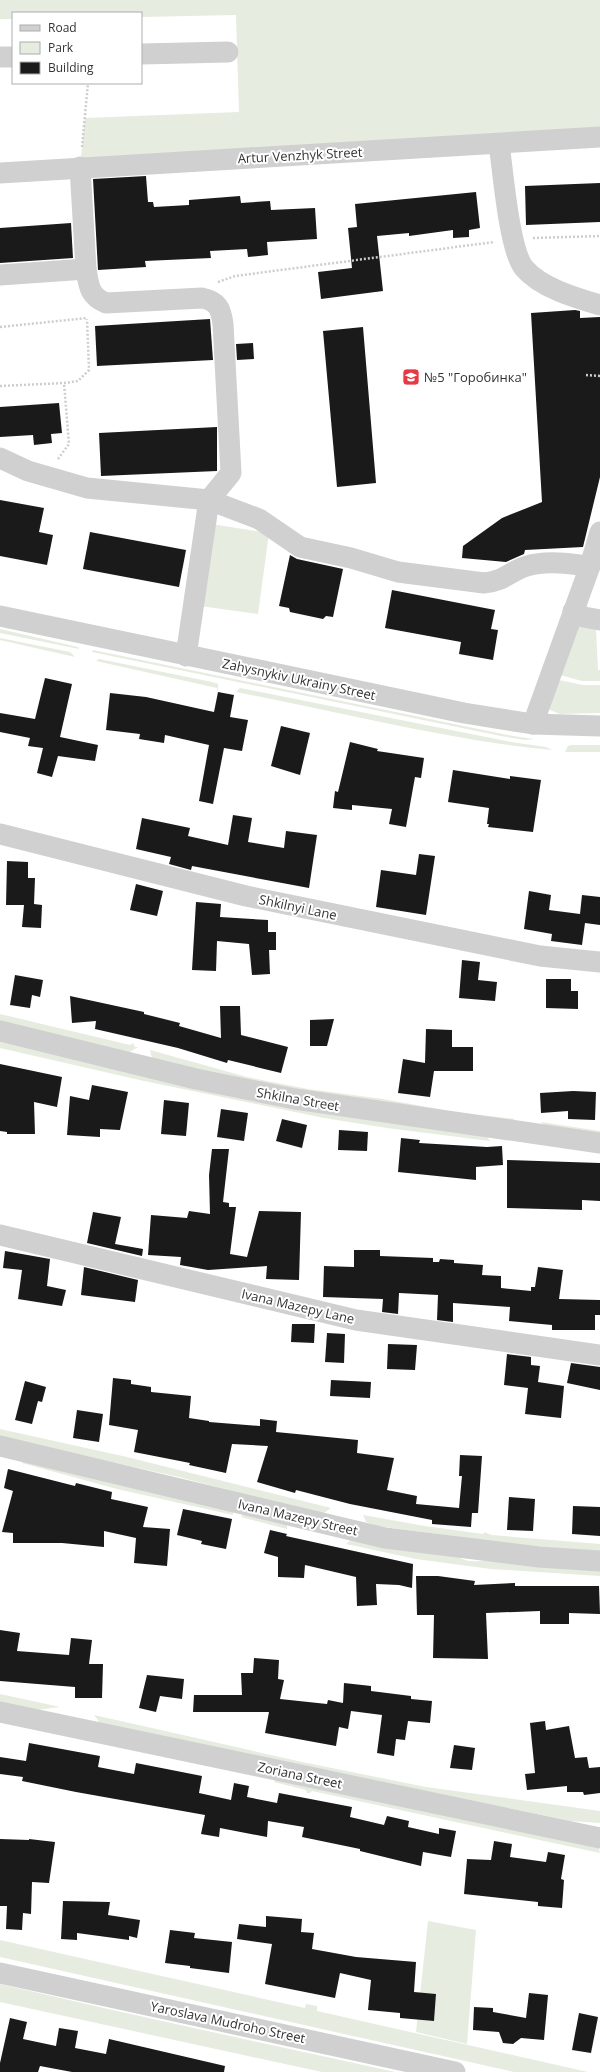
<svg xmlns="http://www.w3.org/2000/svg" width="600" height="2072" viewBox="0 0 600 2072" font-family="'Open Sans',sans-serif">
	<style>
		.green { fill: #e6ecdf; fill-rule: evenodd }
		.building { fill: #1a1a1a }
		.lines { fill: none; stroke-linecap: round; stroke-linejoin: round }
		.path { stroke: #cdcdcd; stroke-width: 2.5; stroke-dasharray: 2 2; stroke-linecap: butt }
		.minor { stroke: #d0d0d0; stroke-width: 21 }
		.labels { text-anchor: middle; stroke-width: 4; stroke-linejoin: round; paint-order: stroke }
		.street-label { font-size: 13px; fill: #333; stroke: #fff }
		.poi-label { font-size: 13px; fill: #333; stroke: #fff; text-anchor: start }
	</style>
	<rect width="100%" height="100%" fill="#fff"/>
	<!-- green -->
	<g class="green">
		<polygon points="0,0 600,0 600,137 80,167 85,118 239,112 236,15 141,17 141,13 13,13 13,19 0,19"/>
		<polygon points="211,524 269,533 258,614 200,606"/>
		<polygon points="578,622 596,629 598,670 600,670 600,681 582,681 560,675"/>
		<polygon points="0,629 78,647 79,649 0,633"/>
		<polygon points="0,638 70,652 75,657 0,640"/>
		<polygon points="93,650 513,736 534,739 525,740 501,736 92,652"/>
		<polygon points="99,659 212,682 218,684 218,692 217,688 96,661"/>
		<polygon points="559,680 583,685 600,685 600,713 560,714 550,710 549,707"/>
		<path d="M240 688 511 742 546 747 552 750C446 740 341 712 236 692Z"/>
		<polygon points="571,745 600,745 600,752 565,752 568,746"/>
		<polygon points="0,1014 130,1045 133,1043 135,1047 138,1047 128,1053 0,1021"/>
		<polygon points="0,1041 487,1137 490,1141 387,1128 324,1118 144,1081 0,1048"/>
		<polygon points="150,1050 247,1077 308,1089 383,1099 455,1112 515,1119 510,1121 256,1085 152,1058"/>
		<polygon points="541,1122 600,1131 600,1139 547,1128"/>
		<polygon points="0,1429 127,1457 331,1508 324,1513 307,1511 179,1477 3,1438 0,1438"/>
		<polygon points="25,1460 233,1511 233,1515 117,1489 22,1463"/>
		<polygon points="244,1513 287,1525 287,1529 241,1517"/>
		<polygon points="363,1515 425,1526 483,1534 485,1532 491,1535 600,1544 600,1552 521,1545 377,1526 366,1522"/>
		<path d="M352 1539 457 1556C465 1563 481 1562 491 1559L600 1570V1576L491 1569 416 1559 346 1544Z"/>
		<polygon points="0,1694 60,1707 35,1710 0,1704"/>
		<polygon points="94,1715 302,1762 426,1787 600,1811 600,1823 570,1821 100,1723"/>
		<polygon points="276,1779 593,1843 599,1849 600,1853 312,1791 310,1793 307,1793 306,1790 274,1782"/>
		<path d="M428 1921 476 1930 467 2044 416 2032ZM421 1993 436 1994 434 2021Z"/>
		<polygon points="0,1940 305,2008 306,2004 317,2006 317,2011 588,2072 514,2072 0,1957"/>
		<path d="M0 1984C131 2015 263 2043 395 2072H322L0 2002Z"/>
	</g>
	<!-- building -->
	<g class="building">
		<polygon points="146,176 148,202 153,202 154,207 189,205 189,200 240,196 241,203 270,201 271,210 315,208 317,239 267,242 268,255 248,257 247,249 210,251 211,258 145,261 146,267 98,270 93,179"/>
		<polygon points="600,183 600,222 526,225 525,186"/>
		<polygon points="476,192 480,228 469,230 469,237 453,238 453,230 409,236 409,233 377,236 383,291 321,299 318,272 352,268 348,228 357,227 355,204"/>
		<polygon points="71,223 73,258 0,263 0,228"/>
		<polygon points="575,310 580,311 580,318 600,317 600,477 583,547 525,550 524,554 506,562 462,558 463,546 502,518 542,502 531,313"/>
		<polygon points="210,319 213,360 97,366 95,326"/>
		<polygon points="363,327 376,483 337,487 323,331"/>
		<polygon points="253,343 254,359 237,360 236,344"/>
		<polygon points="59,403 62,433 51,434 52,443 34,445 33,435 0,437 0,407"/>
		<polygon points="217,427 217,471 101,476 99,433"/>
		<polygon points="0,500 44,508 39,532 53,535 47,565 0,556"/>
		<polygon points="90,532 186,550 179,587 83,569"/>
		<polygon points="290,555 297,559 343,569 333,617 326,616 323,619 290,612 289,608 279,606"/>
		<polygon points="392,590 495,610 491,629 498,630 493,660 459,654 461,642 385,628"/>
		<polygon points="45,678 72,684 60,737 98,745 95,761 58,756 52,777 37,773 43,748 28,746 30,738 0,732 0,713 35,719"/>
		<polygon points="218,692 234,695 230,717 248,720 242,751 224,748 213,804 199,801 209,745 165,735 164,743 139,739 140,734 106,730 110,693 146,697 214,712"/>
		<polygon points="281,726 310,733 300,775 271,766"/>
		<polygon points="350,742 378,749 377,751 424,758 421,778 415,777 406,827 389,824 392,809 352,805 352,810 333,808 335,791 338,792"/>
		<polygon points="453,770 510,779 510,776 541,780 533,832 488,827 489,824 487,824 489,808 448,802"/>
		<polygon points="233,815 252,818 248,842 284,848 286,831 317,835 309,888 192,866 191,870 169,864 171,857 136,849 142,818 190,828 188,836 228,845"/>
		<polygon points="419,854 435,856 426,915 376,907 381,870 416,875"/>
		<polygon points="7,861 28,862 28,878 35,878 34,904 42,905 41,928 22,927 24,905 6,905"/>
		<polygon points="136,884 163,891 157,916 130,910"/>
		<polygon points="529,891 551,895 549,910 580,914 582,895 600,897 600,925 585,923 582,945 551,941 552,934 524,929"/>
		<polygon points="196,902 221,904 220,917 268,920 268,932 276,932 276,950 269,950 270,974 252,975 249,944 217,941 216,971 192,970"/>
		<polygon points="462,960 480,962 478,980 497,982 495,1001 459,998"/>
		<polygon points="15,975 43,980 40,997 32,995 30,1008 10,1005"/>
		<polygon points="546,979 571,979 571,991 578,991 578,1009 546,1008"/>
		<polygon points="70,996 144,1012 144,1014 180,1023 179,1026 221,1038 220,1006 240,1006 241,1035 288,1047 281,1073 228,1060 227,1063 178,1048 95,1029 96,1021 72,1023"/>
		<polygon points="334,1019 327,1046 310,1046 310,1020"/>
		<polygon points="426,1029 452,1030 452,1047 473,1047 473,1071 434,1071 430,1097 398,1093 403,1059 425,1063"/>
		<polygon points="0,1064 62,1077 57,1107 34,1102 35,1134 7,1134 7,1132 0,1131"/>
		<polygon points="92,1085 128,1092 120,1130 100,1129 100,1137 67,1135 70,1096 89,1100"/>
		<polygon points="573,1091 596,1092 595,1120 568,1119 568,1111 541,1113 540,1093"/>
		<polygon points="164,1100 189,1103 186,1136 161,1134"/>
		<polygon points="221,1109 248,1113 244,1141 217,1137"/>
		<polygon points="282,1119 307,1125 302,1148 276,1141"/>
		<polygon points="339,1130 368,1132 367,1151 338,1150"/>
		<polygon points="401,1138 420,1140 419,1143 487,1147 502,1146 503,1165 476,1167 476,1180 398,1172"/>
		<polygon points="212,1149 229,1149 223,1202 229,1203 229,1207 236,1207 230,1254 247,1257 259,1211 301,1212 299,1280 266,1279 267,1266 208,1270 180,1265 181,1257 148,1255 151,1215 187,1218 189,1211 210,1214 209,1175"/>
		<polygon points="507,1160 600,1163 600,1201 582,1200 582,1210 507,1208"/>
		<polygon points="93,1212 121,1217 115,1244 143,1249 142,1256 87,1243"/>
		<polygon points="354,1250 380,1250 380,1256 433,1258 433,1262 439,1262 440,1259 454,1260 454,1263 483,1265 482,1275 501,1276 501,1288 531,1291 531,1287 535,1287 538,1267 563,1270 559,1299 600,1300 600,1315 595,1315 595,1330 552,1330 552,1325 509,1321 510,1307 453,1303 453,1322 437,1320 438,1295 399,1293 398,1314 382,1312 383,1299 323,1297 324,1266 354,1267"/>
		<polygon points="5,1251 50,1259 47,1286 66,1290 62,1306 18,1299 22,1270 3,1268"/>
		<polygon points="84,1267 138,1280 135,1302 81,1295"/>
		<polygon points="292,1324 315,1324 314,1343 291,1342"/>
		<polygon points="327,1333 345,1334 344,1363 325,1362"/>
		<polygon points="388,1344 417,1345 415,1370 387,1369"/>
		<polygon points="507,1354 531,1357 531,1365 540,1366 538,1382 564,1386 561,1418 525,1414 528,1388 504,1385"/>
		<polygon points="571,1363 600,1367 600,1390 567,1383"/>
		<polygon points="113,1378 131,1380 131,1384 151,1387 151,1392 191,1396 189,1418 209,1421 209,1422 260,1426 260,1419 277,1421 276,1432 358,1440 357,1453 394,1458 387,1490 417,1496 416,1504 459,1508 462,1476 459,1476 460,1455 482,1456 478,1513 472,1513 471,1527 432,1524 432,1520 350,1504 296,1490 295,1493 257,1482 268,1446 232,1444 226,1473 189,1465 190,1463 134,1452 138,1430 109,1425"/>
		<polygon points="331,1380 371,1382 370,1398 330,1396"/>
		<polygon points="25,1381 46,1387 42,1402 38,1401 32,1424 15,1420"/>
		<polygon points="77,1410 103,1414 99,1442 73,1438"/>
		<polygon points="8,1469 75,1486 76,1483 112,1492 111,1499 148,1507 143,1527 170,1529 167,1566 134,1563 136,1538 104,1531 104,1547 62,1543 13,1543 13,1533 2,1532 13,1491 4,1488"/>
		<polygon points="509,1497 535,1499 533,1531 507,1530"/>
		<polygon points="573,1506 600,1507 600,1536 572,1534"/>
		<polygon points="183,1509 232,1519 226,1549 201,1544 202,1541 177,1535"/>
		<polygon points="270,1530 287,1534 286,1536 413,1564 412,1588 399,1585 376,1584 377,1605 357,1606 356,1577 305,1565 304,1578 278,1577 278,1557 264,1553"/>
		<polygon points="416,1576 438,1576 475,1581 474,1585 515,1583 515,1586 599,1586 600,1614 569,1613 569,1624 540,1624 540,1611 486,1613 488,1659 433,1658 434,1615 417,1615"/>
		<polygon points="0,1630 20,1633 17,1651 69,1655 71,1638 92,1640 89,1664 103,1664 102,1698 75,1698 75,1687 0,1681"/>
		<polygon points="254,1658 279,1660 278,1679 284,1680 280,1699 327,1704 328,1700 343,1703 344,1683 371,1686 371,1691 411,1696 411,1699 432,1701 430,1723 408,1721 405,1740 396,1739 394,1756 377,1753 382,1715 351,1711 348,1729 339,1727 336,1746 265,1733 269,1712 193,1712 194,1695 242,1695 241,1673 253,1673"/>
		<polygon points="147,1675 184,1679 182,1699 160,1696 156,1712 139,1708"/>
		<polygon points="545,1721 546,1730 569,1726 575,1758 587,1757 589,1768 600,1767 600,1793 584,1795 583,1792 567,1792 567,1786 527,1790 525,1774 535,1773 530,1723"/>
		<polygon points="29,1743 100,1756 98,1767 134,1774 136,1763 202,1776 199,1793 231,1800 234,1783 249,1786 247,1797 277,1803 279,1793 352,1807 350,1817 384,1825 387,1816 409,1821 408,1827 439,1834 439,1828 456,1831 451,1857 423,1852 421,1866 360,1851 360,1849 302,1837 304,1827 268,1821 267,1837 220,1828 219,1837 201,1834 205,1815 76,1792 22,1781 23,1777 0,1774 0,1757 26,1761"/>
		<polygon points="454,1745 475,1748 472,1770 450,1768"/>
		<polygon points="0,1839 29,1840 29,1839 55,1842 49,1883 32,1882 31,1914 23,1913 22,1930 6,1929 7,1906 0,1906"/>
		<polygon points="494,1841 512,1844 510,1857 546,1862 548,1852 565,1855 561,1879 564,1880 562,1908 538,1906 538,1902 464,1894 467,1859 491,1860"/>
		<polygon points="63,1901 110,1902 108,1915 140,1920 137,1938 129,1936 129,1940 77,1933 77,1940 61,1939"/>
		<polygon points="266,1916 302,1919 301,1932 314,1933 312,1949 356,1957 416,1962 414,1992 436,1994 434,2021 400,2018 400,2013 368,2010 371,1980 340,1973 335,1998 265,1984 272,1944 237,1939 239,1924 266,1927"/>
		<polygon points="170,1930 195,1933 194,1938 232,1942 229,1973 190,1968 190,1966 165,1963"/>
		<polygon points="529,1993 548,1995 544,2040 521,2038 513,2044 503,2043 499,2032 473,2030 474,2007 493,2008 493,2012 526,2018"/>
		<polygon points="579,2013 598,2017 591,2053 572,2050"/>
		<polygon points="10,2018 27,2022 23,2039 56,2046 59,2028 78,2031 75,2048 106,2054 109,2039 225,2066 224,2072 72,2072 40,2066 38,2072 0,2072 0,2063"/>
	</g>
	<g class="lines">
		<!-- path -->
		<g class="path">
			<polyline points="82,147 88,83"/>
			<polyline points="533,238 600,236"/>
			<polyline points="218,282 235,276 494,242"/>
			<polyline points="0,327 87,318"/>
			<polyline points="586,375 600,376"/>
			<polyline points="0,386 64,383 78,381 89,370 87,319"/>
			<polyline points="58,459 69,444 64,383"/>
		</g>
		<!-- minor -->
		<g class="minor">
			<polyline points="141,54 228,52"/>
			<polyline points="0,57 13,57"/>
			<path d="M499 144C503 170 509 250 524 268 541 288 576 298 600 305"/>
			<polyline points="80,167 86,269"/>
			<polyline points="0,173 600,137"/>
			<path d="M0 275 86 269C89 286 89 296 106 303L202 298C218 301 221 309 223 324L231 473 209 500 186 656"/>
			<path d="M0 458 28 471 87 488 209 500 259 519 300 547 351 558 398 572 484 583C505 581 510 571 527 566 548 560 569 564 590 566"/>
			<polyline points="573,611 584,617 600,620"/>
			<polyline points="0,616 464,713 533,724 600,726"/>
			<polyline points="533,724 590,566 600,532"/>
			<polyline points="0,834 246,896 540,956 600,962"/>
			<polyline points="0,1031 196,1079 295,1099 600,1143"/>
			<polyline points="0,1235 356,1320 600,1355"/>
			<polyline points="0,1446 385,1538 539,1557 600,1561"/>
			<polyline points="0,1712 600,1838"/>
			<polyline points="0,1973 455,2072"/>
		</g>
	</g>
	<!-- icons -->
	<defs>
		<g id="school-square" transform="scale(0.9)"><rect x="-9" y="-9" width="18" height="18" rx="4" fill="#e63946" stroke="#fff"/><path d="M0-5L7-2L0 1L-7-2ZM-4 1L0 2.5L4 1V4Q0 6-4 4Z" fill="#fff"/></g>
	</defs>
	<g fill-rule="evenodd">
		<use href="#school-square" x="411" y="377"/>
	</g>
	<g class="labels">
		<!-- street labels -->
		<g class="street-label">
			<text transform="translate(300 155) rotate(-3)" y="5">Artur Venzhyk Street</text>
			<text transform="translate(299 679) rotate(12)" y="5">Zahysnykiv Ukrainy Street</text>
			<text transform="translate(298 907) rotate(12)" y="5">Shkilnyi Lane</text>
			<text transform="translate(298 1099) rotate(10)" y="5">Shkilna Street</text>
			<text transform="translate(298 1306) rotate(13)" y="5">Ivana Mazepy Lane</text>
			<text transform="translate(298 1517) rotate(13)" y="5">Ivana Mazepy Street</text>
			<text transform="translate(300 1775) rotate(12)" y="5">Zoriana Street</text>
			<text transform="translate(228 2022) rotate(12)" y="5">Yaroslava Mudroho Street</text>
		</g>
		<!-- poi labels -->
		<g class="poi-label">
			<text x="424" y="382">№5 "Горобинка"</text>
		</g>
	</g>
	<!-- legend -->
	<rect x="12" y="12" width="130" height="72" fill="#ffffff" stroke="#adadad"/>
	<rect x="20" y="25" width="20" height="6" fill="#d0d0d0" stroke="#adadad"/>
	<text x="48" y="32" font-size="12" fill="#333333">Road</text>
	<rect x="20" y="42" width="20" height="12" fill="#e6ecdf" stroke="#adadad"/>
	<text x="48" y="52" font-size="12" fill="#333333">Park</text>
	<rect x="20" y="62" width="20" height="12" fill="#1a1a1a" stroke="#adadad"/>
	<text x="48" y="72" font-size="12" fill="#333333">Building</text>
</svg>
